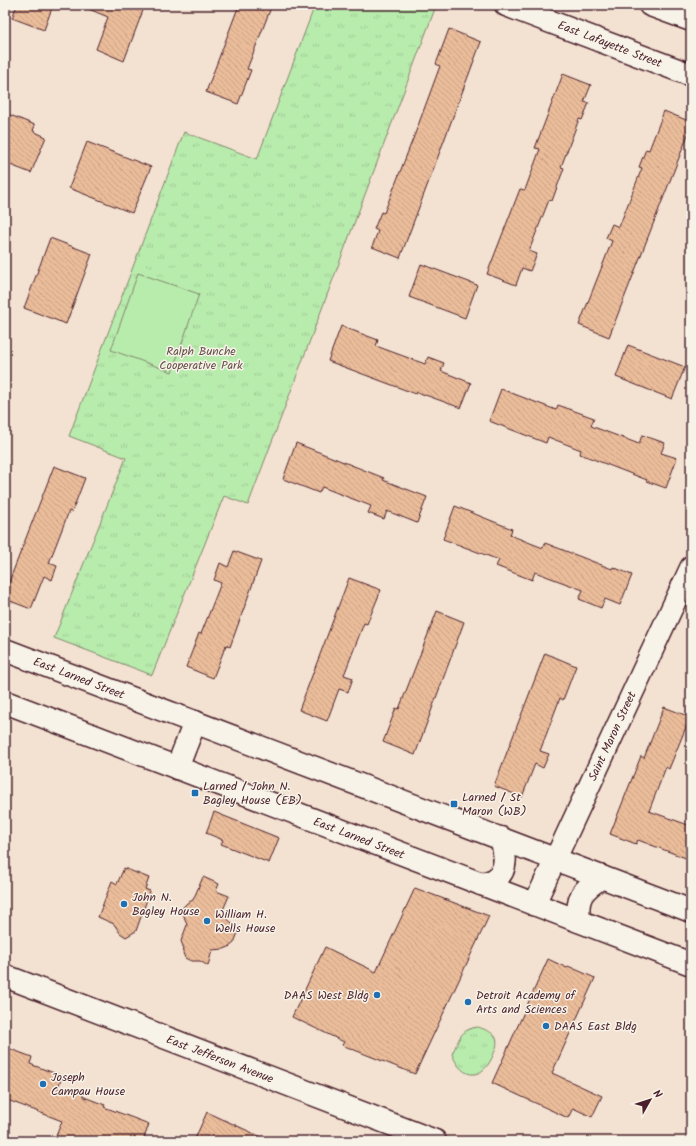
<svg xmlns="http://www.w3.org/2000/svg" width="696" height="1146" viewBox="0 0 696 1146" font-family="Kalam,sans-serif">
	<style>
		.park { fill: url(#park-tufts); stroke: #81866c }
		.pitch { fill: #b8ecad; stroke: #81866c }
		.building { fill: url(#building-back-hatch); stroke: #4a1f2b }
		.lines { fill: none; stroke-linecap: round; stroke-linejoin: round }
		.minor-casing { stroke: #4a1f2b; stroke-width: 24 }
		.tertiary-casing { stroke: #4a1f2b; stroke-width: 25 }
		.secondary-casing { stroke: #4a1f2b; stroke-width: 25 }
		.minor { stroke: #f7f3e8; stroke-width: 21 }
		.tertiary { stroke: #f7f3e8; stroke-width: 22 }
		.secondary { stroke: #f7f3e8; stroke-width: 22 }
		.poi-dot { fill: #1f6fb2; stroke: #f7f3e8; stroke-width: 1.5 }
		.labels { text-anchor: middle; stroke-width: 3; stroke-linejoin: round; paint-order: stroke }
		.street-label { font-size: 12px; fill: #4a1f2b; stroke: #f7f3e8 }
		.park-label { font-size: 12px; fill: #66524c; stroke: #f7f3e8 }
		.poi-label { font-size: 12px; fill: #4a1f2b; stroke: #f7f3e8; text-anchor: start }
	</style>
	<defs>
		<pattern id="park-tufts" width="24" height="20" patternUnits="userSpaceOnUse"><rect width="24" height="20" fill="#b8ecad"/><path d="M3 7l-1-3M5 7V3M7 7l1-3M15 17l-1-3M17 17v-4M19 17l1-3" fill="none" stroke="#a0ca95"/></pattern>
		<pattern id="building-back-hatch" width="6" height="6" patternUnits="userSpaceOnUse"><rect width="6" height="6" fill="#eabc9a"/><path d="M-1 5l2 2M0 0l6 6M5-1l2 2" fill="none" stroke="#caa185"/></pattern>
	</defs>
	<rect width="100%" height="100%" fill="#f3e2d1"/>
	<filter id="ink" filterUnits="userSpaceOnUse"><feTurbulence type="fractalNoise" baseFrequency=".025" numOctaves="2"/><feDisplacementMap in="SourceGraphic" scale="8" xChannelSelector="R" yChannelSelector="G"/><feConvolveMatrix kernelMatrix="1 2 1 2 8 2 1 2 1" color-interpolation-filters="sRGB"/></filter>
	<g filter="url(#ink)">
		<!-- park -->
		<g class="park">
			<polygon points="315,5 436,6 248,505 224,496 152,675 54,638 126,458 69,436 184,132 257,159"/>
			<path d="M478 1027C484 1029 493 1032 496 1038 498 1043 496 1049 494 1053 484 1080 463 1082 452 1054 459 1040 460 1029 478 1027Z"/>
		</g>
		<!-- pitch -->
		<polygon class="pitch" points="138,273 199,294 172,372 111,350"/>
		<!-- building -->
		<g class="building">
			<polygon points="17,5 53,5 44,30 12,18"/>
			<polygon points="79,5 145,5 124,61 96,49 108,17"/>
			<polygon points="239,5 272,5 247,69 251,70 238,104 206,92"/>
			<polygon points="449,29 481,42 400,258 372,247 378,231 374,229 381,212 384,213 416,131 440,66 436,64"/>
			<polygon points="563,74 591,85 584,102 589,103 582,120 579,119 561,167 564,168 552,201 549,200 529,251 537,254 530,271 522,268 516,285 487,274 520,189 525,190 540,149 535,148"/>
			<polygon points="664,111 691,122 691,127 609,337 579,325 612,241 606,238 612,224 619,227 642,168 639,167 646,149 649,150"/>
			<polygon points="5,113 35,125 33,131 46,137 31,173 5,163"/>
			<polygon points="87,142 151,167 132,213 69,188"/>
			<polygon points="50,238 92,254 66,324 24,308"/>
			<polygon points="421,264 477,285 465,318 409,297"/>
			<polygon points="341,326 378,340 376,346 425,364 428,357 444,363 441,371 471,383 461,408 417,392 416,394 328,361"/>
			<polygon points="628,345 685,367 672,399 616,377"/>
			<polygon points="501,389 556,410 558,405 594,418 591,426 639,444 642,435 665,443 661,453 677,458 666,488 646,481 647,480 580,454 581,450 548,437 546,443 489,421"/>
			<polygon points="296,443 384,478 383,480 427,497 417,523 387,511 384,519 368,513 371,506 322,487 319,493 283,479"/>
			<polygon points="54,466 85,478 72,512 69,511 49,563 57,566 52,580 44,576 31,609 5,599 5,592"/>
			<polygon points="455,506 512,529 510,535 543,548 545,543 612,569 613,567 632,575 620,605 605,599 601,608 579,599 583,590 535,572 532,580 496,566 499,560 443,539"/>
			<polygon points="234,551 261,561 230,647 226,645 213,678 186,667 199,633 201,634 221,583 214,580 220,563 228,567"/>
			<polygon points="349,578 381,590 367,624 364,623 344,675 353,678 348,692 339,689 327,721 299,710"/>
			<polygon points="437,611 464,622 415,755 383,742 396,708 399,709"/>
			<polygon points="545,653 576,666 563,700 560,698 540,751 549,754 543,768 535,764 522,797 494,786"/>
			<polygon points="664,707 690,717 669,769 666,767 649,811 691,826 691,860 638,840 636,844 610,834 641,756 644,758"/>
			<polygon points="214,812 279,838 269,863 221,844 223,840 206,833"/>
			<polygon points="124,868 149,878 145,889 150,891 136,931 126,937 120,933 114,924 98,917 112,881 117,884"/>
			<polygon points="203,877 219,884 216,891 229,896 222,912 226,914 225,917 233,924 236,929 237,935 234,943 229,947 224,949 212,950 208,966 200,961 191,961 185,958 183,953 184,949 181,941 187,925 183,913 183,907 187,903 193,900"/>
			<polygon points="415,888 489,916 415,1074 342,1045 344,1042 292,1017 325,947 376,972"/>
			<polygon points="548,959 567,968 568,966 595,978 552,1073 602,1096 592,1117 573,1108 568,1118 492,1083"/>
			<polygon points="5,1047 32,1057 30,1064 62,1076 58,1088 81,1091 84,1097 105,1105 104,1107 149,1124 143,1141 54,1141 62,1121 5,1099"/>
			<polygon points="207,1112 270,1141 194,1141"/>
		</g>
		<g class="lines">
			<!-- minor casing -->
			<g class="minor-casing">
				<polyline id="minor" points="534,905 691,567"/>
			</g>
			<!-- tertiary casing -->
			<g class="tertiary-casing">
				<g id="tertiary">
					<polyline points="506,5 691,75"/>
					<polyline points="650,5 691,20"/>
					<polyline points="5,650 691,911"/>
					<polyline points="5,702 691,964"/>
					<polyline points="177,768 195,722"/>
					<path d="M481 884C485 883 490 882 494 880 509 871 505 852 501 838"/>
					<path d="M579 921C576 897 582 890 602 877"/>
				</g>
			</g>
			<!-- secondary casing -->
			<g class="secondary-casing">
				<polyline id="secondary" points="5,976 435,1141"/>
			</g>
			<!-- minor -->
			<use href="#minor" class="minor"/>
			<!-- tertiary -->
			<use href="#tertiary" class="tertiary"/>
			<!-- secondary -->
			<use href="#secondary" class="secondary"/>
		</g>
	</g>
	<!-- markers -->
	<g class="poi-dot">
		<rect x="191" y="789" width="8" height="8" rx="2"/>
		<rect x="450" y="800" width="8" height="8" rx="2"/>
		<circle cx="124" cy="904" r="4"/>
		<circle cx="207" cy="921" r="4"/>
		<circle cx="377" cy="995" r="4"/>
		<circle cx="468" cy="1002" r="4"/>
		<circle cx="546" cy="1026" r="4"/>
		<circle cx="43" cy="1084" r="4"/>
	</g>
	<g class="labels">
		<!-- street labels -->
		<g class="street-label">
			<text transform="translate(610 44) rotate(21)" y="4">East Lafayette Street</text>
			<text transform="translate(79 678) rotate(21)" y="4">East Larned Street</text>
			<text transform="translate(612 736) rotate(-65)" y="4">Saint Maron Street</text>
			<text transform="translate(359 838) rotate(21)" y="4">East Larned Street</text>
			<text transform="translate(220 1059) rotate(21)" y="4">East Jefferson Avenue</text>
		</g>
		<!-- park labels -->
		<g class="park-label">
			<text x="201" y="355">Ralph Bunche<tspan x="201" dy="14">Cooperative Park</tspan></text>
		</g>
		<!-- poi labels -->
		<g class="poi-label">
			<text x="203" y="790">Larned / John N.<tspan x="203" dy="14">Bagley House (EB)</tspan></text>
			<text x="462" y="801">Larned / St<tspan x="462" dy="14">Maron (WB)</tspan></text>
			<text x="132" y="901">John N.<tspan x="132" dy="14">Bagley House</tspan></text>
			<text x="215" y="918">William H.<tspan x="215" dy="14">Wells House</tspan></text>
			<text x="369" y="999" text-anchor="end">DAAS West Bldg</text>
			<text x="476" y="999">Detroit Academy of<tspan x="476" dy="14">Arts and Sciences</tspan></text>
			<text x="554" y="1030">DAAS East Bldg</text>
			<text x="51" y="1081">Joseph<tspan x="51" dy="14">Campau House</tspan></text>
		</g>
	</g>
	<!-- margin -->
	<rect width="696" height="1146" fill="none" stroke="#f7f3e8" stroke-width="20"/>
	<rect x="10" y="10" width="676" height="1126" fill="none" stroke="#4a1f2b" stroke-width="1.5" filter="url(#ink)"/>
	<!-- north arrow -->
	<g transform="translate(650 1100) rotate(51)" stroke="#f7f3e8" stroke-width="3" paint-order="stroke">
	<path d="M0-3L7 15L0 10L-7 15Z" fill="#4a1f2b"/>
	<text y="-6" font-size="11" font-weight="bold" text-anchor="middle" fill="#4a1f2b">N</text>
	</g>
</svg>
